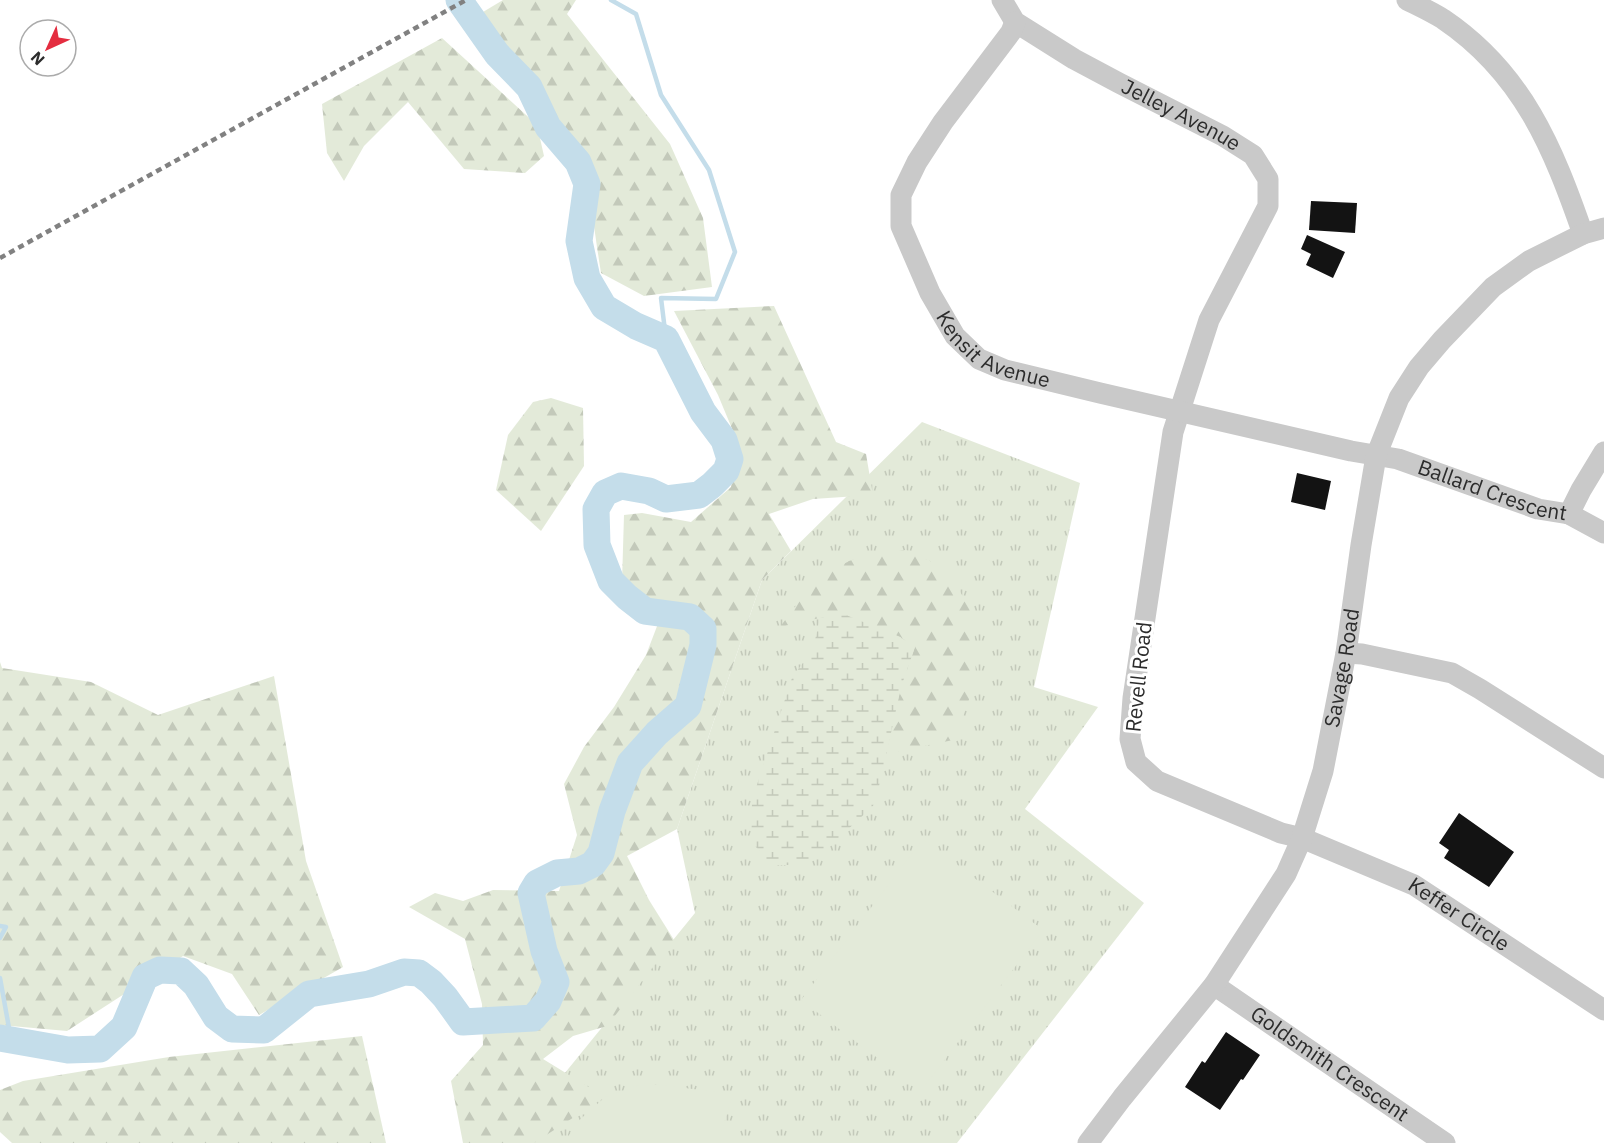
<svg xmlns="http://www.w3.org/2000/svg" width="1604" height="1143" viewBox="0 0 1604 1143" font-family="'IBM Plex Sans',sans-serif">
	<style>
		.grass { fill: url(#grass-tufts) }
		.forest { fill: url(#forest-firs) }
		.wetland { fill: url(#wetland-marsh) }
		.pitch { fill: #e3ead9 }
		.lines { fill: none; stroke-linecap: round; stroke-linejoin: round }
		.stream { stroke: #c4ddea; stroke-width: 4.5 }
		.river { stroke: #c4ddea; stroke-width: 27 }
		.building { fill: #131313 }
		.minor { stroke: #c9c9c9; stroke-width: 21 }
		.rail { stroke: #818181; stroke-width: 4.5; stroke-dasharray: 6 4.5; stroke-linecap: butt }
		.labels { text-anchor: middle; stroke-width: 6; stroke-linejoin: round; paint-order: stroke }
		.street-label { font-size: 21px; fill: #2c2c2c; stroke: #fff }
	</style>
	<defs>
		<pattern id="grass-tufts" width="24" height="20" patternUnits="userSpaceOnUse" patternTransform="scale(1.5)"><rect width="24" height="20" fill="#e3ead9"/><path d="M3 7l-1-3M5 7V3M7 7l1-3M15 17l-1-3M17 17v-4M19 17l1-3" fill="none" stroke="#c3c9ba"/></pattern>
		<pattern id="forest-firs" width="22" height="20" patternUnits="userSpaceOnUse" patternTransform="scale(1.5)"><rect width="22" height="20" fill="#e3ead9"/><path d="M5 1l3.5 6h-7zM16 11l3.5 6h-7z" fill="#c3c9ba"/></pattern>
		<pattern id="wetland-marsh" width="20" height="14" patternUnits="userSpaceOnUse" patternTransform="scale(1.5)"><rect width="20" height="14" fill="#e3ead9"/><path d="M1 5h8M5 5V1M11 12h8M15 12V8" fill="none" stroke="#c3c9ba"/></pattern>
	</defs>
	<rect width="100%" height="100%" fill="#fff"/>
	<!-- grass -->
	<polygon class="grass" points="922,422 1080,483 1034,687 1098,707 1025,809 1144,903 957,1143 508,1143 695,913 677,829 762,580"/>
	<!-- forest -->
	<g class="forest">
		<path d="M503 0H576L567 14 670 144 703 218 712 287 644 296 601 273C595 237 591 187 576 155 572 146 564 137 558 128 532 90 499 56 483 12Z"/>
		<polygon points="442,38 537,125 544,156 525,173 464,169 408,102 364,146 344,181 327,153 322,104"/>
		<polygon points="774,306 836,442 866,454 873,495 813,499 769,514 791,551 762,580 677,829 627,856 649,900 674,940 607,1026 573,1036 543,1059 605,1097 534,1143 463,1143 451,1081 483,1045 482,1004 465,939 409,907 435,893 463,901 493,890 559,891 577,835 564,784 584,747 614,707 646,655 664,608 622,582 624,515 642,513 691,522 731,487 738,443 718,395 674,311"/>
		<polygon points="551,398 583,408 584,466 541,531 496,490 508,435 533,402"/>
		<polygon points="906,550 945,568 974,614 976,682 953,740 886,754 901,687 915,647 900,637 841,613 780,627 818,576 858,557"/>
		<polygon points="0,662 2,668 91,682 158,715 274,676 306,861 343,967 259,1015 232,974 183,956 67,1031 0,1025"/>
		<polygon points="362,1036 386,1143 12,1143 0,1132 0,1090 23,1081 169,1057"/>
	</g>
	<!-- wetland -->
	<polygon class="wetland" points="841,613 900,637 915,647 901,687 881,779 873,806 815,860 790,865 771,865 751,841 752,800 792,678 813,649 820,618"/>
	<!-- pitch -->
	<g class="pitch">
		<polygon points="923,839 1043,930 921,1091 801,1000"/>
		<polygon points="645,1083 733,1094 718,1143 565,1143 575,1124 605,1097"/>
	</g>
	<g class="lines">
		<!-- stream -->
		<g class="stream">
			<polyline points="611,0 636,14 661,95 709,170 735,252 716,299 661,298 666,339"/>
			<polyline points="0,926 6,927 0,938"/>
			<polyline points="0,978 11,1039"/>
		</g>
		<!-- river -->
		<polyline class="river" points="0,1038 68,1050 100,1049 124,1027 145,977 160,970 181,971 196,985 216,1017 232,1029 264,1030 309,994 369,984 404,972 419,973 431,982 445,997 463,1022 533,1018 548,1001 556,982 544,951 531,893 537,883 557,873 579,871 593,864 601,853 612,811 630,763 657,733 688,706 703,645 703,629 690,617 645,611 627,597 611,581 597,545 596,509 605,493 621,486 649,491 666,499 699,495 712,485 726,471 730,459 724,440 703,412 666,339 636,326 604,307 587,278 579,241 587,184 578,162 548,127 529,87 497,54 459,0"/>
	</g>
	<!-- building -->
	<g class="building">
		<polygon points="1311,201 1357,203 1355,233 1309,230"/>
		<polygon points="1307,235 1345,252 1333,278 1306,265 1311,254 1301,249"/>
		<polygon points="1297,473 1331,481 1325,510 1291,502"/>
		<polygon points="1459,813 1514,852 1489,887 1444,858 1449,850 1439,843"/>
		<polygon points="1226,1032 1260,1055 1243,1080 1241,1079 1220,1110 1185,1087 1202,1061 1205,1063"/>
	</g>
	<g class="lines">
		<!-- minor -->
		<g class="minor">
			<path id="s1" d="M1002 0 1015 22 1074 59 1119 83 1223 136 1253 155 1268 179V206L1209 320 1173 432 1133 698 1130 739 1136 762 1157 781 1281 833 1302 838 1414 885 1604 1010"/>
			<path d="M1407 0C1419 6 1432 12 1443 19 1523 73 1553 148 1583 234"/>
			<path id="s2" d="M1015 22 1011 32 943 122 917 162 901 195V226L930 293 955 336 979 359 1005 370 1100 393 1351 451 1398 459 1538 509 1569 514 1604 533"/>
			<polyline points="1569,514 1581,490 1604,452"/>
			<polyline points="1346,653 1362,654 1452,673 1480,689 1604,768"/>
			<path id="s3" d="M1214 985 1445 1143"/>
			<path id="s4" d="M1088 1143 1122 1098 1214 985 1286 874 1302 838 1323 771 1346 653 1361 545 1376 456 1399 398 1419 367 1442 340 1493 287 1529 261 1583 234 1604 228"/>
		</g>
		<!-- rail -->
		<polyline class="rail" points="0,258 466,0"/>
	</g>
	<g class="labels">
		<!-- street labels -->
		<g class="street-label">
			<text dy="7" stroke="none"><textPath href="#s1" startOffset="216">Jelley Avenue</textPath></text>
			<text dy="7" stroke="none"><textPath href="#s2" startOffset="402">Kensit Avenue</textPath></text>
			<text dy="7" stroke="none"><textPath href="#s2" startOffset="926">Ballard Crescent</textPath></text>
			<text dy="7" stroke="none"><textPath href="#s4" startOffset="549">Savage Road</textPath></text>
			<text transform="translate(1139 677) rotate(-84)" y="7">Revell Road</text>
			<text dy="7" stroke="none"><textPath href="#s1" startOffset="1293">Keffer Circle</textPath></text>
			<text dy="7" stroke="none"><textPath href="#s3" startOffset="140">Goldsmith Crescent</textPath></text>
		</g>
	</g>
	<!-- north arrow -->
	<g transform="translate(48 48) rotate(225)"><circle r="28" fill="#ffffff" stroke="#ababab" stroke-width="1.5"/>
	<path d="M0-4.5L10 22L0 15L-10 22Z" fill="#e42d40"/>
	<text y="-9" font-size="16" font-weight="bold" text-anchor="middle" fill="#2c2c2c">N</text>
	</g>
</svg>
